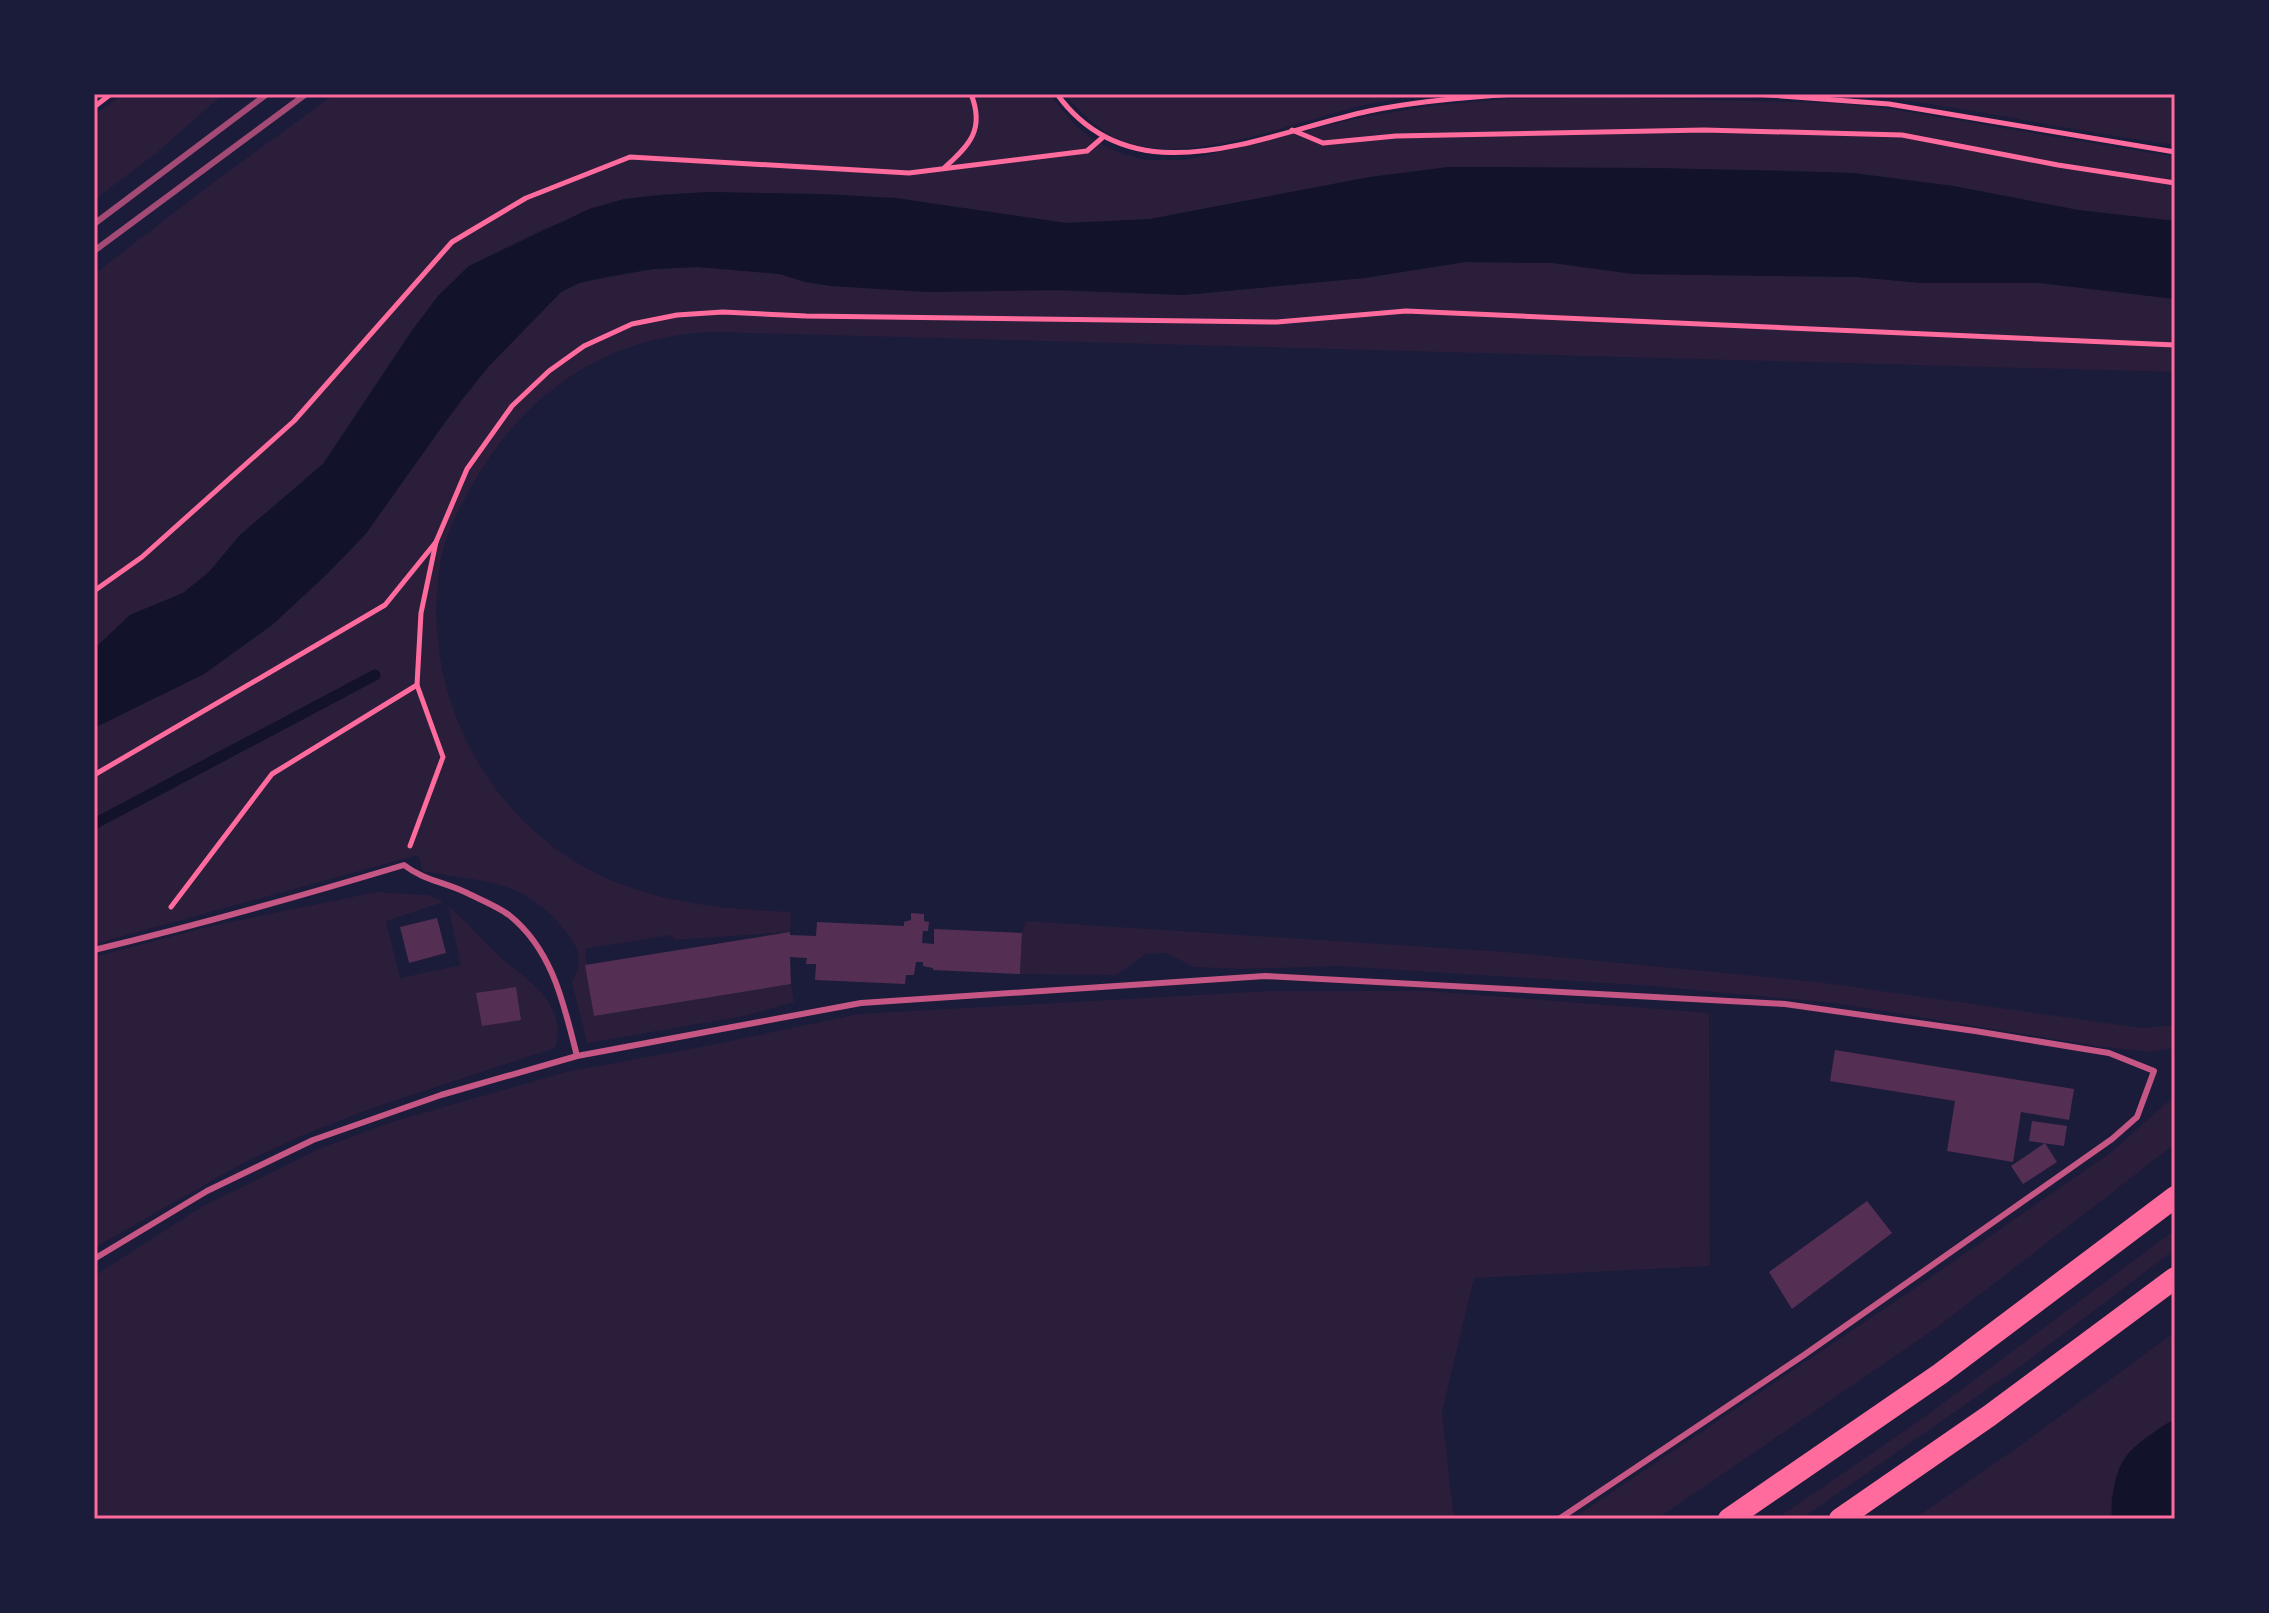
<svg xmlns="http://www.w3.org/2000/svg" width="2269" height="1613" viewBox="0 0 2269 1613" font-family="Lato,sans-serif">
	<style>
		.green { fill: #2a1e3b }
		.water { fill: #12122b }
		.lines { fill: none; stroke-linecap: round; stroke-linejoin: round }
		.stream { stroke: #12122b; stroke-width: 11 }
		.building { fill: #542f53 }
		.path { stroke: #ff6b9d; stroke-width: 5 }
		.service { stroke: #c65784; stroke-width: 6 }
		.trunk { stroke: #ff6b9d; stroke-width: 22 }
		.rail { stroke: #a44b75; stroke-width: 6 }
		.neatline { fill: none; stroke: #ff6b9d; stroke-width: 3 }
	</style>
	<rect width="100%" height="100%" fill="#1b1b3a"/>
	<!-- green -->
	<g class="green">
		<polygon points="123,94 223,94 155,154 94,200 94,115"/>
		<polygon points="335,94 1049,94 1076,126 1094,140 1117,152 1146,160 1186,160 1363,117 1437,105 1510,99 1621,98 1833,103 1884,108 2175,157 2175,221 2078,210 1953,186 1853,173 1761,170 1449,167 1370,177 1150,219 1066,223 895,198 708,192 659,195 548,227 469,266 438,296 411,332 323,464 240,535 209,572 183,593 130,615 94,649 94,274 218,179"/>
		<path d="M1064 94H1421C1399 98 1377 102 1355 107 1290 124 1178 170 1115 138 1095 127 1080 111 1064 94Z"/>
		<path d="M1857 94H2175V145C2069 131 1964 106 1857 94Z"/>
		<path d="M1465 262 1553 263 1634 274 1857 277 1921 283H2040L2175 299V372L713 332C606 335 522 395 471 487 458 510 446 534 441 560 418 687 484 821 602 876 663 904 725 909 791 912L790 932 675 940 671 935 585 949 594 1016 791 984 794 1002 744 1016 587 1043 572 982C583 963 580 949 566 932 524 878 485 883 423 871L418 855 94 944V728L204 674 272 625 326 575 489 366 561 292 579 283 653 269 697 267 760 271 780 274 805 282 1183 295 1364 278Z"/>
		<path d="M376 892 427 895 444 902 386 921 400 978 461 965 448 906C466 920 480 938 497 954 526 981 568 1000 555 1048L372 1108 301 1136 245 1162 94 1248V957L207 927Z"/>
		<polygon points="1026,921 1506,952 1818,982 2141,1028 2175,1025 2175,1048 2150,1052 2097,1046 1834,1003 1652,986 1337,966 1244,969 1194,967 1166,953 1146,954 1116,975 1020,974 1022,933"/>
		<polygon points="1269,991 1428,991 1709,1013 1710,1266 1474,1278 1442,1412 1454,1519 94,1519 94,1276 203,1206 321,1148 392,1122 566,1072 707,1046 858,1014"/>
		<polygon points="2175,1095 2175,1144 1939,1326 1657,1519 1572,1519 1921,1284 2113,1151"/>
		<polygon points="2175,1230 2175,1249 2025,1363 1801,1519 1776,1519 1916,1423"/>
		<polygon points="2175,1332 2175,1419 2159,1428 2111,1498 2112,1519 1914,1519 2018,1447"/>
	</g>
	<!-- water -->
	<g class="water">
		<polygon points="1449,167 1659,168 1853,173 1953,186 2078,210 2175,221 2175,299 2040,283 1921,283 1857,277 1634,274 1553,263 1465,262 1364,278 1183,295 1066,290 928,292 831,286 805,282 780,274 697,267 653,269 605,277 579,283 561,292 489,366 461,400 365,535 326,575 272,625 204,674 94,728 94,649 130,615 183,593 209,572 240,535 323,464 411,332 438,296 469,266 589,209 624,199 659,195 708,192 822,194 895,198 1066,223 1112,221 1150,219 1370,177"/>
		<path d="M2175 1419V1519H2112C2111 1501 2114 1473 2125 1458 2134 1444 2161 1427 2175 1419Z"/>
	</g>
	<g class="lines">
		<!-- stream -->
		<polyline class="stream" points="94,824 375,675"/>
	</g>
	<!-- building -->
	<g class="building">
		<polygon points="911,913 924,914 924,921 929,922 928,931 923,931 922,943 934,944 934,929 1022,933 1020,974 933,970 933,968 923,966 923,962 916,962 914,975 906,975 905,984 815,980 816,964 806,964 807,958 790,957 791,984 594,1016 585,965 790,932 790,935 816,936 817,922 904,926 904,922 911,920"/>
		<polygon points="437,918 446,953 409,963 400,927"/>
		<polygon points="516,987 521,1020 482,1026 476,993"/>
		<polygon points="1835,1050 2074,1089 2069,1120 2021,1112 2013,1162 1947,1151 1955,1101 1830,1081"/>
		<polygon points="2032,1121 2067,1126 2064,1146 2029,1141"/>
		<polygon points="2045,1143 2057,1162 2023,1184 2011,1166"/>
		<polygon points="1867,1201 1892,1233 1792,1309 1769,1272"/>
	</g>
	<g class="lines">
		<!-- path -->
		<g class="path">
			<path d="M1057 94C1134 201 1266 133 1369 111 1417 101 1466 97 1515 94"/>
			<polyline points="1756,94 1889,104 2175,152"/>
			<polyline points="94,107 111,94"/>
			<polyline points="1292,130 1323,143 1396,136 1704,130 1902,135 2058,165 2175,183"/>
			<path d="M944 168C970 145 985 129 971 94"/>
			<polyline points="94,591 142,557 294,421 452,242 526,198 630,157 909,173 1087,151 1102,138"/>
			<polyline points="94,775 385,605 436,542"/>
			<polyline points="410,846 443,757 417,685"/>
			<polyline points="171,907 272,774 417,685 421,613 436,542 467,469 512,406 549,371 584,346 632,324 677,315 723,312 806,316 1277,322 1406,311 2175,345"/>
		</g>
		<!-- service -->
		<g class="service">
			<path d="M94 950C198 925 301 896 404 865 423 880 444 882 465 892 479 899 497 906 509 915 553 950 564 1005 577 1056"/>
			<polyline points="94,1259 207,1191 313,1140 441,1095 577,1056 861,1003 1265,976 1785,1004 1975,1031 2109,1053 2154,1071 2137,1117 2112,1139 1804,1355 1559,1519"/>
		</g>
		<!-- trunk -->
		<g class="trunk">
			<polyline points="1729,1519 1940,1374 2175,1197"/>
			<polyline points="1840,1519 1989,1416 2175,1278"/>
		</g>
		<!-- rail -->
		<g class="rail">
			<polyline points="94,224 267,94"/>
			<polyline points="94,251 306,94"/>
		</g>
	</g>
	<!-- border -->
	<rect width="2269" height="1613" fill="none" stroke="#1b1b3a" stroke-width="192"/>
	<rect x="96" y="96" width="2077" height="1421" class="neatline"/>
</svg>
